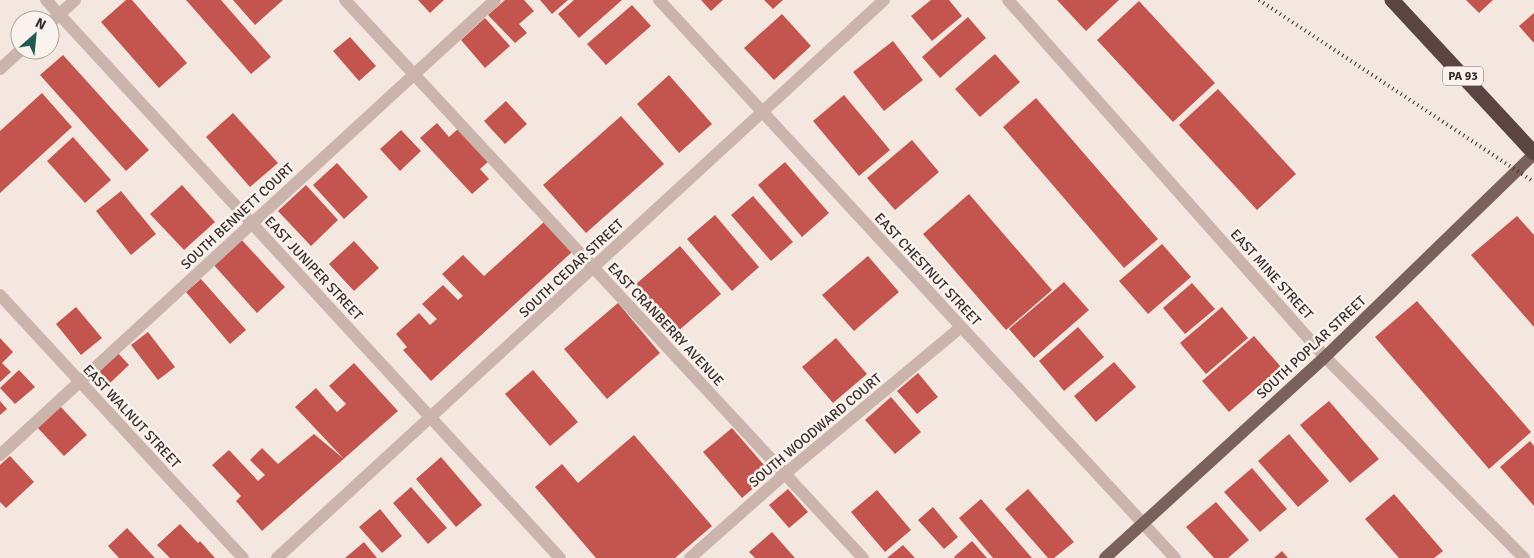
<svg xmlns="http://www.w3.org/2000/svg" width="1534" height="558" viewBox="0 0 1534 558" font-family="Signika,sans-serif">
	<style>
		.building { fill: #c3544e }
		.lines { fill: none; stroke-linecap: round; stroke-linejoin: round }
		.minor { stroke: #cbb4ac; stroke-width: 12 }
		.major { stroke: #7b615c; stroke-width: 12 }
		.highway { stroke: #5a4542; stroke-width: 15 }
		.rail { stroke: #392d2b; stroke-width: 4; stroke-dasharray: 1 4; stroke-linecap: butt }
		.labels { text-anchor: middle; stroke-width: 5; stroke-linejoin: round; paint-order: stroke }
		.shield { fill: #faf2ed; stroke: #736865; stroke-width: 1 }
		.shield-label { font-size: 12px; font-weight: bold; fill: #392d2b }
		.street-label { font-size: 14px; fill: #392d2b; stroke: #faf2ed }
	</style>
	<rect width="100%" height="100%" fill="#f3e7e0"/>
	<!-- building -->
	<g class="building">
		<polygon points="126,0 132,0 187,63 159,88 101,22"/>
		<polygon points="186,0 221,0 271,57 251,74"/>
		<polygon points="233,0 283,0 255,25"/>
		<polygon points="418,0 444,0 430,13"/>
		<polygon points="505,0 524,0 534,11 519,24 527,33 515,43 488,15"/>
		<polygon points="540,0 568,0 552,14"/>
		<polygon points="574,0 622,0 579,38 558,14"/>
		<polygon points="701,0 723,0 711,11"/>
		<polygon points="764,0 783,0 773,9"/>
		<polygon points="931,0 949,0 962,16 932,41 911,16"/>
		<polygon points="1057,0 1119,0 1086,31"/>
		<polygon points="1466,0 1493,0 1479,13"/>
		<polygon points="1139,1 1215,83 1173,122 1097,40"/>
		<polygon points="632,5 651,26 606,65 587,44"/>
		<polygon points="1534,13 1534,43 1519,26"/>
		<polygon points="782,14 811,46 774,80 744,48"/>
		<polygon points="968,17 986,38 940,78 922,57"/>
		<polygon points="485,18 510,46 485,68 461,40"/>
		<polygon points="350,37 376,66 359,81 333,51"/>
		<polygon points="893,41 923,80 884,111 853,72"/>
		<polygon points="995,54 1020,82 980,117 955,89"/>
		<polygon points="63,55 149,150 126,171 40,75"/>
		<polygon points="669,75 712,124 679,153 637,104"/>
		<polygon points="1218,89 1296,174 1257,210 1179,125"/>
		<polygon points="42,93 72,127 0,193 0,131"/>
		<polygon points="844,95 890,150 859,176 813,121"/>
		<polygon points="1036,98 1158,239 1124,268 1003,127"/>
		<polygon points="506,101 527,124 505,144 484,121"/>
		<polygon points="233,113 278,163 250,187 206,137"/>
		<polygon points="621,116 664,164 586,233 543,185"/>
		<polygon points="437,123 449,137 459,128 489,161 480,169 489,179 472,194 420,138"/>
		<polygon points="401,130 421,151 400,171 380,149"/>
		<polygon points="73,137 111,180 85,203 47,161"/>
		<polygon points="912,140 939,172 895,210 867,178"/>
		<polygon points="785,162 829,213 802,237 758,185"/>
		<polygon points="337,163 368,197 344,219 313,185"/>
		<polygon points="182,185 215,222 184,250 150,214"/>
		<polygon points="306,185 338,220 311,246 278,211"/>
		<polygon points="121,191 156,234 131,255 96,211"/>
		<polygon points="969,194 1052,290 1006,330 923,234"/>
		<polygon points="753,196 793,242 771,261 731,215"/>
		<polygon points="715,215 759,267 732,291 687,239"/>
		<polygon points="1517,216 1534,235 1534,327 1471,255"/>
		<polygon points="544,222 572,252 431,381 403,350 407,347 396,334 419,313 430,325 437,319 422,304 443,285 458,300 463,296 442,274 463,255 484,276"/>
		<polygon points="240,238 285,287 257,313 212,263"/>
		<polygon points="354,241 379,268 354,291 329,264"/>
		<polygon points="1162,244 1191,277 1148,314 1119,281"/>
		<polygon points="680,246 721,294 677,332 636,284"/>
		<polygon points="868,256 899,292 854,331 822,295"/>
		<polygon points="201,279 246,330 230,344 186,292"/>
		<polygon points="1064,282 1089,310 1034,358 1009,329"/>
		<polygon points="1192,283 1215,309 1185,334 1163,308"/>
		<polygon points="1417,301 1531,432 1489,469 1375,337"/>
		<polygon points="618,303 660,353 607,399 564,349"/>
		<polygon points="76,307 102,338 81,355 56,324"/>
		<polygon points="1222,307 1248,338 1206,374 1180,343"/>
		<polygon points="1078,327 1104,357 1064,391 1039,361"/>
		<polygon points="148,332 175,367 158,380 131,345"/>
		<polygon points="1254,336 1281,367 1229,412 1202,381"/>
		<polygon points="0,338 13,352 2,363 11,372 0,382"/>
		<polygon points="836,338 867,374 833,403 802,367"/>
		<polygon points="118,353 129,365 110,383 99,371"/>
		<polygon points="1114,362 1136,387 1096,422 1074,396"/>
		<polygon points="354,363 398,411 262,531 236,501 241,496 212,465 229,450 258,481 265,475 250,460 262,448 278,464 314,434 344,459 295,407 316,388 337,412 346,404 329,386"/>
		<polygon points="19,370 35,387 15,404 0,388"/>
		<polygon points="533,370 578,422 550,446 505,394"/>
		<polygon points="918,373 938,397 917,414 897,391"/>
		<polygon points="891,397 921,432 895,454 865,420"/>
		<polygon points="0,401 7,409 0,415"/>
		<polygon points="1329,401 1379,459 1350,483 1300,425"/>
		<polygon points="59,405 87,435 64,456 36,426"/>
		<polygon points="732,428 771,473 742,498 703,452"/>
		<polygon points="1289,434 1329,481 1298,507 1258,461"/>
		<polygon points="634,435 712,526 675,558 596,558 535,487 562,464 578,483"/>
		<polygon points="1530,441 1534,446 1534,506 1500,467"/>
		<polygon points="10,456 34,482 6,508 0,502 0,465"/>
		<polygon points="441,457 482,505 456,527 416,479"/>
		<polygon points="1252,468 1287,509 1260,532 1224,492"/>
		<polygon points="411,487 447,528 428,544 393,503"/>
		<polygon points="788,489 808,512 789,528 769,505"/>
		<polygon points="1028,489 1074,542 1054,558 1048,558 1005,509"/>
		<polygon points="877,490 911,530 885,552 851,512"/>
		<polygon points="1394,494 1443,551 1434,558 1399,558 1365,519"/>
		<polygon points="981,499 1032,558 993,558 959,518"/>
		<polygon points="1216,502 1249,540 1228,558 1214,558 1186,527"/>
		<polygon points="933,507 958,537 944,549 918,520"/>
		<polygon points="380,509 402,536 382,553 359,527"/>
		<polygon points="180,524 198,543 200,541 215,558 170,558 157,545"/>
		<polygon points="127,528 155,558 119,558 108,546"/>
		<polygon points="772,532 795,558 755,558 749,552"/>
		<polygon points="972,541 987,558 955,558 954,557"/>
		<polygon points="364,542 377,558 345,558"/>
		<polygon points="903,545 915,558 887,558"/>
		<polygon points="1282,551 1288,558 1274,558"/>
	</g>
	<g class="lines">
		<!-- minor -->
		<g class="minor">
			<polyline points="46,0 560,558"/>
			<polyline points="345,0 863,558"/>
			<polyline points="659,0 1175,558"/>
			<polyline points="1008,0 1325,357 1524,558"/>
			<polyline points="50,23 75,0"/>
			<polyline points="0,69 21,50"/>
			<polyline points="0,295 243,558"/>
			<polyline points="0,455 495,0"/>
			<polyline points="277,558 884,0"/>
			<polyline points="690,558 786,473 961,327"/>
		</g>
		<!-- major -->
		<polyline class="major" points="1105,558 1325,357 1534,154"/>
		<!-- highway -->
		<polyline class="highway" points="1392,0 1534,153"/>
		<!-- rail -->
		<polyline class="rail" points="1259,0 1534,182"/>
	</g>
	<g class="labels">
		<!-- shield labels -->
		<rect class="shield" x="1443" y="66.5" width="40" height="19" rx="4"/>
		<g class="shield-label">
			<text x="1463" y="80">PA 93</text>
		</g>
		<!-- street labels -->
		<g class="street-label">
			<text transform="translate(237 216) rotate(-43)" y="5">SOUTH BENNETT COURT</text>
			<text transform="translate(314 268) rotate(47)" y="5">EAST JUNIPER STREET</text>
			<text transform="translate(571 268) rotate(-43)" y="5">SOUTH CEDAR STREET</text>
			<text transform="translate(928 269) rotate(47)" y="5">EAST CHESTNUT STREET</text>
			<text transform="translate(1272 274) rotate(48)" y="5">EAST MINE STREET</text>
			<text transform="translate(666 324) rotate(47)" y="5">EAST CRANBERRY AVENUE</text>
			<text transform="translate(1311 347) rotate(-43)" y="5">SOUTH POPLAR STREET</text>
			<text transform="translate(132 416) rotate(47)" y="5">EAST WALNUT STREET</text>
			<text transform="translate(815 430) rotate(-40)" y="5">SOUTH WOODWARD COURT</text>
		</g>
	</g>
	<!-- north arrow -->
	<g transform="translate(35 35) rotate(27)"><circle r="24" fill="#faf2ed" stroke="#ada39f"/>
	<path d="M0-4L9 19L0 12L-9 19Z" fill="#215a53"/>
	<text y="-8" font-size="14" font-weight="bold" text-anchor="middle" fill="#392d2b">N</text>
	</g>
</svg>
